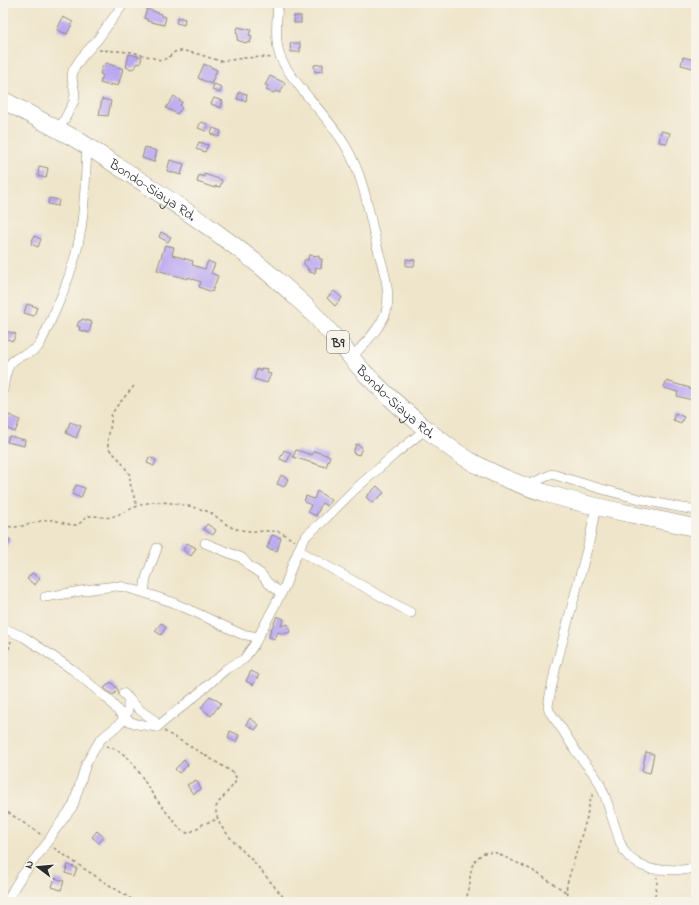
<svg xmlns="http://www.w3.org/2000/svg" width="699" height="905" viewBox="0 0 699 905" font-family="'Indie Flower',sans-serif">
	<style>
		.building { fill: #baa7f2 }
		.lines { fill: none; stroke-linecap: round; stroke-linejoin: round }
		.street-casing { stroke: #8d887a; stroke-width: 10 }
		.highway-casing { stroke: #8d887a; stroke-width: 18 }
		.path { stroke: #8d887a; stroke-width: 1.5; stroke-dasharray: 3 3; stroke-linecap: butt }
		.street { stroke: #fff; stroke-width: 9 }
		.highway { stroke: #fff; stroke-width: 17 }
		.labels { text-anchor: middle; stroke-width: 4; stroke-linejoin: round; paint-order: stroke }
		.shield { fill: #f7f3e8; stroke: #686764; stroke-width: 1 }
		.shield-label { font-size: 13px; font-weight: bold; fill: #2b2b2b }
		.street-label { font-size: 14px; fill: #2b2b2b; stroke: #f7f3e8 }
	</style>
	<rect width="100%" height="100%" fill="#f7f3e8"/>
	<filter id="ink" filterUnits="userSpaceOnUse"><feTurbulence type="fractalNoise" baseFrequency=".025" numOctaves="2"/><feDisplacementMap in="SourceGraphic" scale="8" xChannelSelector="R" yChannelSelector="G"/><feConvolveMatrix kernelMatrix="1 2 1 2 8 2 1 2 1" color-interpolation-filters="sRGB"/></filter>
	<filter id="wash" filterUnits="userSpaceOnUse"><feTurbulence type="fractalNoise" baseFrequency=".012" numOctaves="4" result="noise"/><feDisplacementMap in="SourceGraphic" scale="16" xChannelSelector="R" yChannelSelector="G"/><feGaussianBlur stdDeviation="0.9" result="paint"/><feColorMatrix in="noise" values="0 0 0 0 0 0 0 0 0 0 0 0 0 0 0 0 0 1.4 0 .05"/><feComposite in="paint" operator="in"/></filter>
	<g filter="url(#wash)">
		<rect width="100%" height="100%" fill="#efe5ca"/>
		<g id="blocks">
			<!-- building -->
			<g class="building">
				<polygon points="147,9 161,14 161,16 166,17 164,25 147,21 147,19 144,18"/>
				<rect x="294" y="16" width="7" height="7"/>
				<polygon points="63,17 73,22 67,34 57,30"/>
				<polygon points="178,17 185,19 184,25 176,23"/>
				<polygon points="238,27 251,30 249,35 252,36 250,43 246,42 246,43 237,40 238,34 236,33"/>
				<polygon points="290,43 300,43 300,52 291,52"/>
				<polygon points="129,54 142,57 140,64 137,63 136,67 131,69 126,67"/>
				<polygon points="683,57 695,60 693,68 681,65"/>
				<polygon points="106,63 123,69 118,86 110,84 110,86 100,83 103,75 100,74 103,65 105,66"/>
				<polygon points="204,64 217,70 211,84 198,78"/>
				<polygon points="323,64 323,71 315,72 314,65"/>
				<polygon points="270,76 285,83 280,93 275,91 274,93 266,90 268,86 265,85"/>
				<polygon points="214,84 222,87 220,93 212,90"/>
				<polygon points="239,92 247,94 246,101 237,99"/>
				<polygon points="174,96 182,102 180,106 182,108 177,114 166,108"/>
				<polygon points="214,98 223,101 221,108 211,104"/>
				<polygon points="102,99 111,101 108,116 99,115"/>
				<polygon points="201,122 208,124 206,131 198,128"/>
				<polygon points="213,128 221,131 219,137 211,134"/>
				<polygon points="661,131 670,133 667,143 659,142"/>
				<polygon points="199,142 208,145 205,152 196,149"/>
				<polygon points="145,147 157,151 154,162 142,158"/>
				<polygon points="170,160 184,164 181,175 167,171"/>
				<polygon points="39,166 48,168 46,178 38,176"/>
				<polygon points="204,174 222,180 220,187 215,186 215,188 197,182 199,175 204,177"/>
				<polygon points="49,198 59,200 58,206 48,204"/>
				<polygon points="161,232 171,237 168,242 159,237"/>
				<polygon points="34,236 41,239 38,247 31,244"/>
				<polygon points="165,245 174,247 172,255 193,261 192,265 205,269 208,261 215,264 211,273 218,276 212,292 199,287 201,282 188,277 188,279 157,270"/>
				<polygon points="309,255 319,256 319,259 322,259 321,268 316,267 315,273 309,272 310,270 307,270 308,268 304,264 304,260 308,260"/>
				<polygon points="406,259 415,260 414,266 406,266"/>
				<polygon points="334,291 342,298 335,306 327,298"/>
				<polygon points="27,304 37,307 34,316 24,313"/>
				<polygon points="82,319 92,322 89,333 79,330 80,327 77,326 79,321 81,321"/>
				<polygon points="6,331 16,334 13,341 4,338"/>
				<polygon points="261,368 268,369 267,373 271,374 267,383 254,379 257,369 261,370"/>
				<polygon points="666,381 690,388 689,389 696,391 696,401 677,396 678,392 664,388"/>
				<polygon points="675,413 684,417 681,423 673,420"/>
				<polygon points="9,415 20,420 15,432 3,427"/>
				<polygon points="70,422 81,426 76,438 66,433"/>
				<polygon points="9,436 25,440 24,446 7,442"/>
				<polygon points="356,444 362,447 359,455 353,453"/>
				<polygon points="284,450 291,453 287,462 280,459"/>
				<polygon points="296,450 312,455 314,451 330,456 326,467 293,457"/>
				<polygon points="149,457 156,460 154,466 147,463"/>
				<polygon points="281,475 288,479 284,487 277,484"/>
				<polygon points="76,485 85,488 81,498 72,494"/>
				<polygon points="377,486 384,493 372,503 366,497"/>
				<polygon points="317,491 331,500 327,506 322,503 316,516 308,512 311,505 304,502 306,496 314,499"/>
				<polygon points="207,524 216,530 213,535 203,529"/>
				<polygon points="3,534 11,540 3,550"/>
				<polygon points="272,535 281,538 277,551 267,548"/>
				<polygon points="187,543 196,548 191,556 183,550"/>
				<polygon points="32,573 40,578 35,585 27,579"/>
				<polygon points="277,616 284,619 281,626 288,624 290,632 284,634 278,632 275,639 269,637 271,629 270,629 272,628"/>
				<polygon points="161,623 166,627 161,635 155,631"/>
				<polygon points="251,671 259,675 253,685 246,681"/>
				<polygon points="111,682 118,690 113,695 104,688"/>
				<polygon points="210,696 221,703 211,716 201,708"/>
				<polygon points="250,718 259,725 255,730 246,724"/>
				<polygon points="230,731 239,735 236,742 228,738"/>
				<polygon points="646,752 654,754 650,773 642,771"/>
				<polygon points="184,760 188,765 179,773 175,769"/>
				<polygon points="196,780 201,789 193,794 187,785"/>
				<polygon points="97,831 104,837 99,843 92,837"/>
				<polygon points="68,865 77,868 74,876 65,873"/>
				<polygon points="55,878 64,881 61,890 52,887"/>
			</g>
		</g>
	</g>
	<g filter="url(#ink)">
		<use href="#blocks" fill-opacity="0" stroke="#8d887a" stroke-width="1"/>
		<g class="lines">
			<!-- street casing -->
			<g class="street-casing">
				<g id="street">
					<path d="M278 3C277 18 275 34 278 49 280 61 289 73 297 83 313 104 332 123 345 145 365 179 368 210 377 246 382 265 392 292 386 312 380 329 363 345 351 358"/>
					<polyline points="59,130 74,101 75,94 72,78 73,70 81,58 98,39 124,3"/>
					<path d="M3 390C4 381 5 372 10 364 18 353 34 355 40 344 57 308 75 269 81 229 85 202 86 174 87 146"/>
					<path d="M525 486 552 474C599 489 647 503 696 510"/>
					<polyline points="596,506 590,538 556,666 550,695 548,706 549,711 562,729 577,753 593,773 599,782 605,796 620,842 624,851 630,858 640,865 651,869 682,870 696,868"/>
					<polyline points="205,543 242,558 249,566 261,574 268,583 281,593"/>
					<polyline points="298,550 411,613"/>
					<polyline points="144,592 146,578 157,548"/>
					<polyline points="45,597 64,594 92,589 116,586 124,587 142,592 172,602 201,615 241,634 258,637"/>
					<polyline points="3,628 24,637 73,670 109,700 125,719"/>
					<polyline points="123,693 128,698 128,709 125,719"/>
					<polyline points="128,698 141,711 154,720 157,727"/>
					<polyline points="7,902 14,888 21,877 48,842 55,830 73,806 86,764 97,745 100,740 125,719 126,720 137,724 157,727 199,693 226,669 244,659 254,645 285,586 293,563 303,540 308,534 322,522 353,491 395,454 426,429"/>
				</g>
			</g>
			<!-- highway casing -->
			<g class="highway-casing">
				<g id="highway">
					<path id="s1" d="M3 100 74 138 87 146C160 194 236 240 299 300 315 314 328 330 342 346 349 354 355 363 363 371 381 390 400 407 420 424 437 438 454 452 474 463 522 490 577 503 631 514 653 519 675 523 696 528"/>
				</g>
			</g>
			<!-- path -->
			<g class="path">
				<polyline points="99,50 132,52 161,60 168,58 173,53 177,51 184,51 198,54 220,61 231,60 243,58 263,57 272,58"/>
				<polyline points="134,386 116,407 111,416 111,423 108,439 108,448 120,460 130,475 130,483 137,507"/>
				<path d="M3 525C15 529 24 526 36 522 39 522 42 520 44 520 54 518 65 525 74 525 82 525 83 517 90 516 97 515 104 519 111 517 125 513 139 503 154 502 167 501 199 507 211 513 219 518 227 527 237 529 248 532 264 531 276 531L281 532 294 541"/>
				<polyline points="3,666 8,652 11,641"/>
				<polyline points="164,731 208,757 232,772 236,777 235,783 219,802 216,807 216,814 220,825 233,841 254,862 285,899 288,902"/>
				<path d="M106 746C133 752 140 777 154 796 163 808 172 819 181 830L187 833 191 832 203 824 218 819"/>
				<polyline points="3,809 43,836"/>
				<polyline points="54,848 86,870 136,902"/>
				<polyline points="465,902 469,890 470,883 470,875 473,863 477,858 484,853 494,852 532,870 566,892"/>
				<path d="M577 902 566 892 567 884 587 817C588 808 590 800 594 791"/>
				<polyline points="654,902 657,883 657,877"/>
			</g>
			<!-- street -->
			<use href="#street" class="street"/>
			<!-- highway -->
			<use href="#highway" class="highway"/>
		</g>
	</g>
	<g class="labels">
		<!-- shield labels -->
		<rect class="shield" x="327" y="331" width="22" height="22" rx="3"/>
		<g class="shield-label">
			<text x="338" y="347">B9</text>
		</g>
		<!-- street labels -->
		<g class="street-label">
			<text dy="5" stroke="none"><textPath href="#s1" startOffset="175">Bondo-Siaya Rd.</textPath></text>
			<text dy="5" stroke="none"><textPath href="#s1" startOffset="499">Bondo-Siaya Rd.</textPath></text>
		</g>
	</g>
	<!-- margin -->
	<rect width="699" height="905" fill="none" stroke="#f7f3e8" stroke-width="16"/>
	<!-- north arrow -->
	<g transform="translate(38 867) rotate(286)" stroke="#f7f3e8" stroke-width="3" paint-order="stroke">
	<path d="M0-3L7 15L0 10L-7 15Z" fill="#2b2b2b"/>
	<text y="-6" font-size="11" font-weight="bold" text-anchor="middle" fill="#2b2b2b">N</text>
	</g>
</svg>
